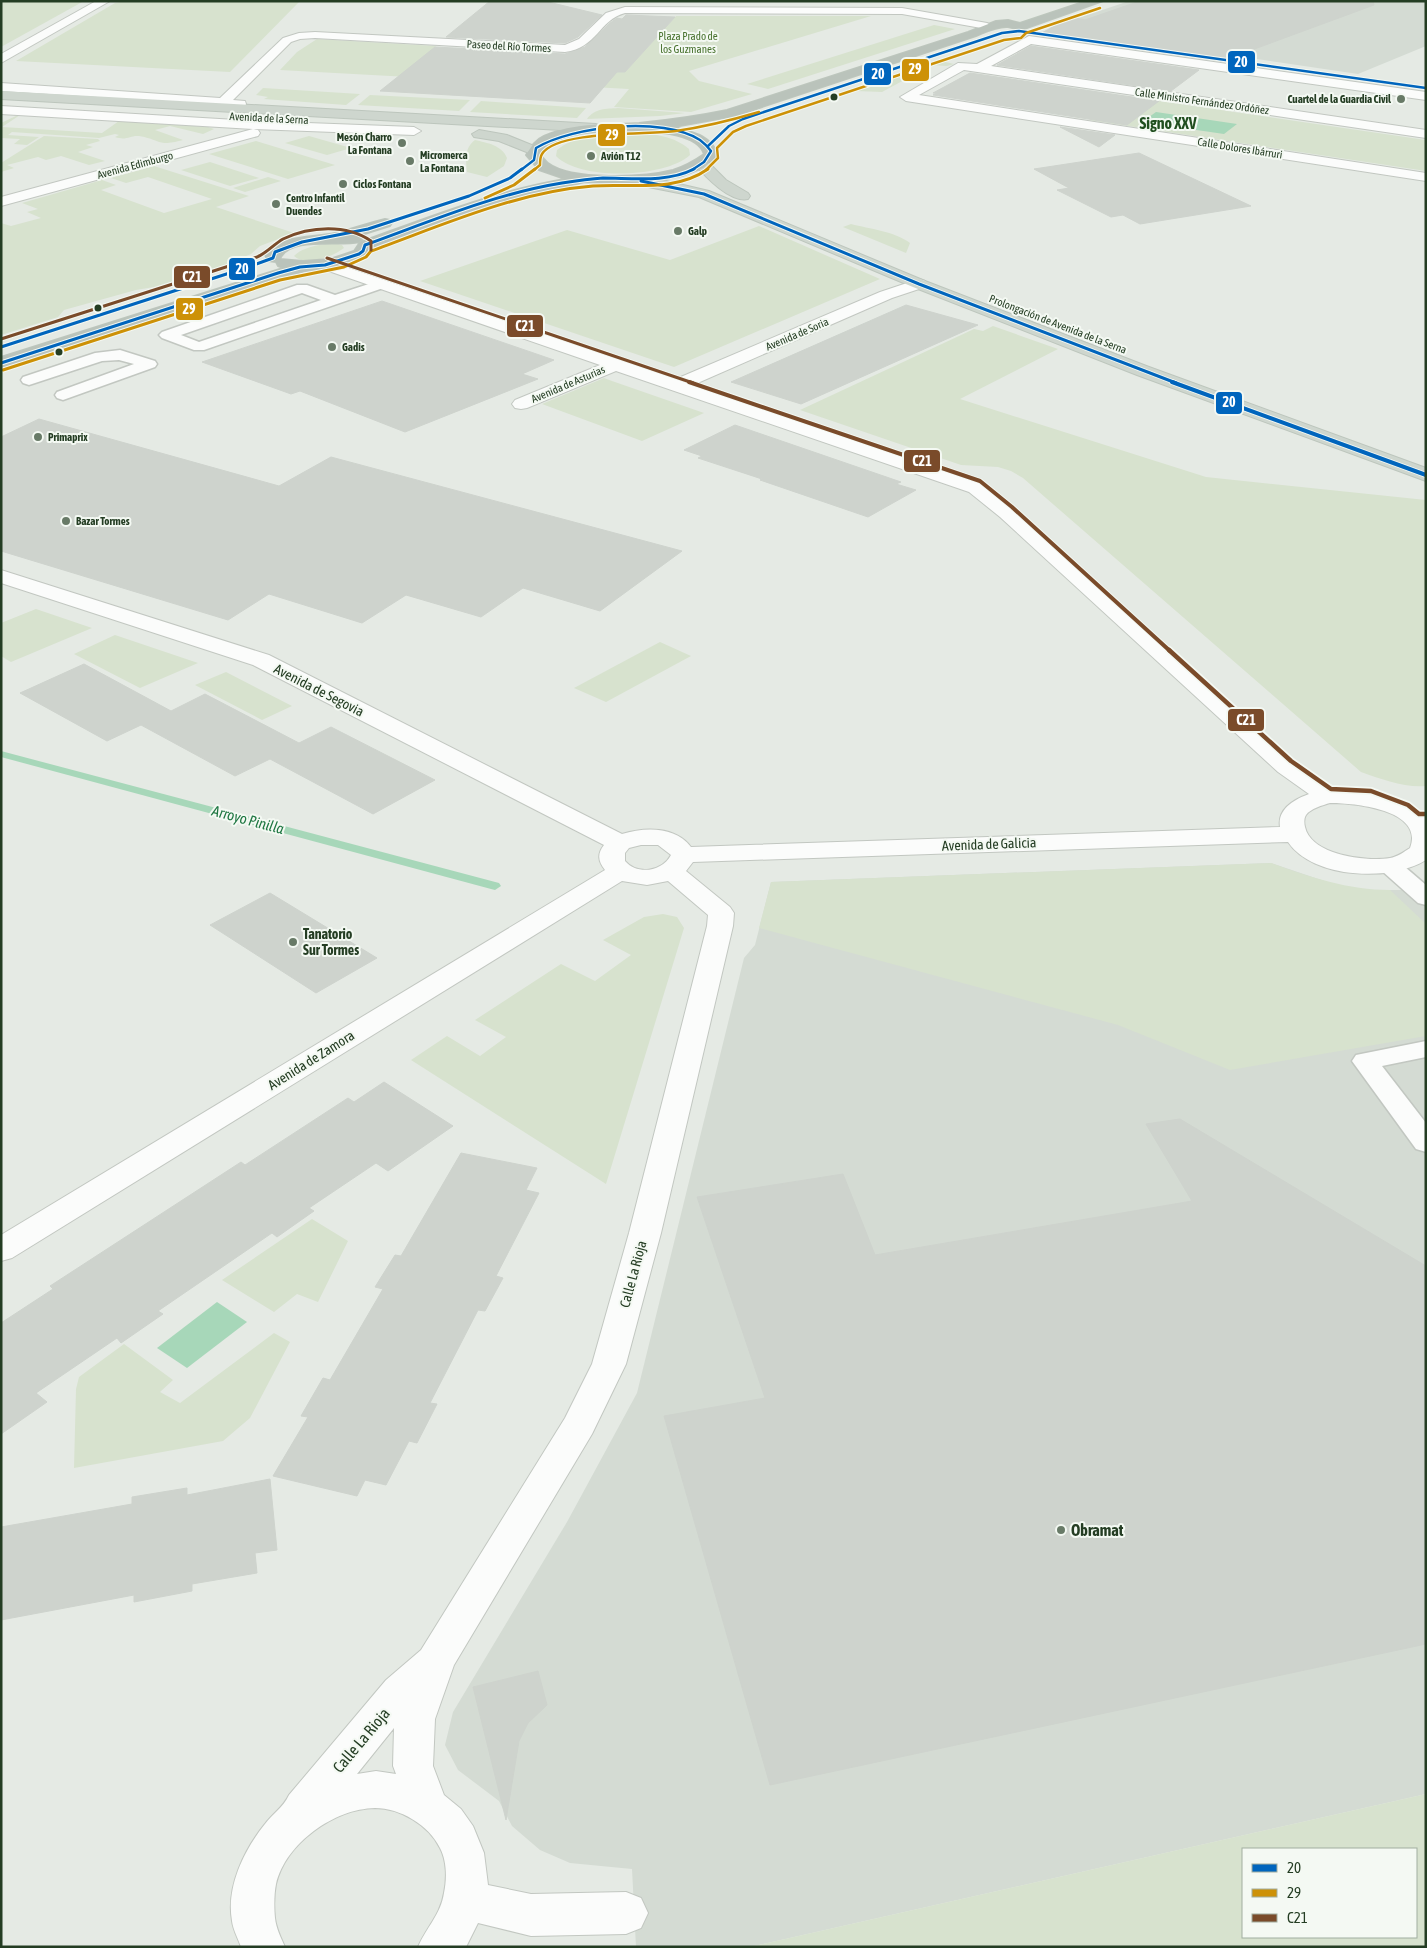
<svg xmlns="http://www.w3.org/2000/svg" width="1427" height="1948" viewBox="0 0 1427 1948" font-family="'Asap Condensed',sans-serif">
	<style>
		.built { fill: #d4dbd3 }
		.green { fill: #d7e2ce; fill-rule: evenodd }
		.water { fill: #a7d7b9 }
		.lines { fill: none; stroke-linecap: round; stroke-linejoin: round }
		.stream { fill: #a7d7b9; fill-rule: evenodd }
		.building { fill: #ced3cd; stroke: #ced3cd }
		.lane-casing { stroke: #c2c7c1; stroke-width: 3 }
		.street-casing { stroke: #c2c7c1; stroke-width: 2 }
		.primary-casing { stroke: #bdc6bd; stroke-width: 2 }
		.highway-casing { stroke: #bdc6bd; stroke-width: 2 }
		.lane { fill: #fbfcfb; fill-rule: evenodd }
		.street { fill: #fbfcfb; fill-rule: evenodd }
		.primary { fill: #ced6ce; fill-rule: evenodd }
		.highway { fill: #bac3bb; fill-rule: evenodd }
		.bus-1-far2-casing { stroke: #f4f9f3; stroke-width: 4.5 }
		.bus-1-far1-casing { stroke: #f4f9f3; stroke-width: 5 }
		.bus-1-casing { stroke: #f4f9f3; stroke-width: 6 }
		.bus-2-far1-casing { stroke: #f4f9f3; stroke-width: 4.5 }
		.bus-2-casing { stroke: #f4f9f3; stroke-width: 5 }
		.bus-3-far2-casing { stroke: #f4f9f3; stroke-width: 5 }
		.bus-3-far1-casing { stroke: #f4f9f3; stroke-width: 6 }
		.bus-3-casing { stroke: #f4f9f3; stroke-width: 8 }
		.bus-1-far2 { stroke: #0065bd; stroke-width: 2.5 }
		.bus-1-far1 { stroke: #0065bd; stroke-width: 3 }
		.bus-1 { stroke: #0065bd; stroke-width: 4 }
		.bus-2-far1 { stroke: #cd9107; stroke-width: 2.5 }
		.bus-2 { stroke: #cd9107; stroke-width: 3 }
		.bus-3-far2 { stroke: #7a4b2a; stroke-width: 3 }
		.bus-3-far1 { stroke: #7a4b2a; stroke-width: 4 }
		.bus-3 { stroke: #7a4b2a; stroke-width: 4.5 }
		.bus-dot { fill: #243d23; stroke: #f4f9f3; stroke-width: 2 }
		.poi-dot { fill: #687a67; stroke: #f4f9f3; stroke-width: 2 }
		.labels { text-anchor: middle; stroke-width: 4; stroke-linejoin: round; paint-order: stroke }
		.far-park-label { font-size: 11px; fill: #48722e; stroke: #f4f9f3 }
		.far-street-label { font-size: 11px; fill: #243d23; stroke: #f4f9f3 }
		.far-poi-label { font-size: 11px; font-weight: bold; fill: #243d23; stroke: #f4f9f3; text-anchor: start }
		.street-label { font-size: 14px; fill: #243d23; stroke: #f4f9f3 }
		.poi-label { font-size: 14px; font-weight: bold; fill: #243d23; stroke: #f4f9f3; text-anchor: start }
		.water-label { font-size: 15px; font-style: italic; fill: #1f7742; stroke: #f4f9f3 }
		.far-district-label { font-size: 16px; font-weight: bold; fill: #204e1f; stroke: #f4f9f3 }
		.near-poi-label { font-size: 16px; font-weight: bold; fill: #243d23; stroke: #f4f9f3; text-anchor: start }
		.near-street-label { font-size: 16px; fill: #243d23; stroke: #f4f9f3 }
		.line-badge { stroke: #f4f9f3; stroke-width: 2 }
		.badge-label { font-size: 14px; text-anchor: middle; font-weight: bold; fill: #fff }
	</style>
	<rect width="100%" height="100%" fill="#e5eae4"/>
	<!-- built -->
	<g class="built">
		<polygon points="1129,1 1426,1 1426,46 1358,74 1049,28"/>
		<polygon points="1271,863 1336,885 1369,890 1400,890 1426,884 1426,1794 750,1947 636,1947 632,1869 570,1863 540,1850 512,1826 499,1801 458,1770 445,1745 453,1712 567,1522 637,1393 744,958 755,945 771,882"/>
	</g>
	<!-- green -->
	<g class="green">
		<polygon points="20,1 84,1 1,47 1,2"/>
		<polygon points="126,1 300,1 230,72 16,61 115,3"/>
		<polygon points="676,16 871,16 689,71 699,81 752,94 691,112 614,107 629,89 280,70 297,52 317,39 436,46 420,60 625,72"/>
		<polygon points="934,25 955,29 768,89 747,84"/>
		<polygon points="941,61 954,64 947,66 932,65 882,92 856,91"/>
		<polygon points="263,88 360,94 346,105 264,99 268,97 256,95"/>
		<polygon points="370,95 470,100 459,111 358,105"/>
		<polygon points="1125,96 1426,140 1426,171 1089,120"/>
		<polygon points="481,101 586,108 577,118 470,112"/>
		<path d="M618 108 685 113 660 116 587 119C595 108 606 109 618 108Z"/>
		<path d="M18 115H20L2 127 102 133 119 121 208 127 214 129 203 134 170 126 155 130 183 140C157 147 162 140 139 136 130 135 127 141 115 137L119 135 115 134 99 138 12 132 8 135 39 137 27 145 14 144 20 139 1 138V123Z"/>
		<path d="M614 133C639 133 670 132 689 149L690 155C665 178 580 181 556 156L557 150C573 137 594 135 614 133Z"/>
		<polygon points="44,136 98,139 100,141 86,145 93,147 78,152 105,161 89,165 61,156 46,160 38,157 7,165 14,168 1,172 1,163"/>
		<polygon points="309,136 351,148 327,155 285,143"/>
		<path d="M475 140C487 143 502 145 507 158L504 166 487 177 467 172C466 160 464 148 475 140Z"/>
		<polygon points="256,141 335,165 288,179 209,154"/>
		<polygon points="210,162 259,178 230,186 181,170"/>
		<polygon points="154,166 249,196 216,207 294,233 260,246 251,254 227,264 154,287 136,290 64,310 58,317 1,335 1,223 11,226 41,218 27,212 38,209 22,203 102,180 116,185 101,190 164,213 212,199 148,177 126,183 111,178"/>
		<polygon points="268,177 281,181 245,192 233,188"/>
		<path d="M851 224C870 229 894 231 910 243L906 253 843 227Z"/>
		<polygon points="759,226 880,279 674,367 420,281 567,230 670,260"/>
		<path d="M334 243 342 245 344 248C332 257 306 267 294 256 302 247 322 244 334 243Z"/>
		<path d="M993 326 1058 349 960 399 1206 477 1426 500V786C1405 788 1381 779 1361 772L1023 478 1011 471 998 467 961 465 800 410 974 329 983 331Z"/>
		<polygon points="604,378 612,381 704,413 642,441 542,404"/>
		<polygon points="36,609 92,628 11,662 1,656 1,623"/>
		<polygon points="115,635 198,663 140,688 74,654"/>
		<polygon points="660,642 691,656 606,702 574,688"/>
		<polygon points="226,672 292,706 262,720 195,685"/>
		<path d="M1271 863C1310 877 1348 890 1390 890L1426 924V1036L1230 1070 1118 1025 759 928 771 882Z"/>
		<polygon points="663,914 677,917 684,928 606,1184 411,1060 447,1036 480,1056 506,1037 475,1020 561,964 595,981 631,955 603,940 644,917"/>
		<polygon points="312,1219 348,1241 318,1302 297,1294 274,1312 222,1280"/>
		<polygon points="274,1333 290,1342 250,1418 223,1441 74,1468 76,1389 79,1377 124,1344 173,1380 160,1392 180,1403"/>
		<path d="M1426 1794V1947H750ZM1416 1849V1937H1243V1849Z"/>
	</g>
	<!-- water -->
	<g class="water">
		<polygon points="1156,112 1237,124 1224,134 1142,122"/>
		<polygon points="217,1302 247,1322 187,1368 157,1348"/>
	</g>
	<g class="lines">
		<!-- stream -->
		<polygon class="stream" points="1,751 499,883 501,886 495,890 491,889 1,757"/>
	</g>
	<!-- building -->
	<g class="building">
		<polygon points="490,1 544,1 602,15 578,37 565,43 446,37"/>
		<polygon points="1140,1 1373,1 1374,5 1222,61 1038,35 1071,17 1085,20"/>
		<polygon points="626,15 675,17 625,72 617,72 590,103 380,91 435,47 565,54 585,47 610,23 617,18 622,19"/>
		<polygon points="1031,46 1199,70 1171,91 997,65"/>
		<polygon points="970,73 1159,101 1127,125 933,95 936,93 933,93"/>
		<polygon points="1060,127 1115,135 1099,147"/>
		<polygon points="1139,153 1251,206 1140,224 1123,215 1111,217 1057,190 1069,188 1034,169"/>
		<polygon points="382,301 554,360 522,374 538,379 405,432 300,391 291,394 202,362"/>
		<polygon points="906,305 978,325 801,404 731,382"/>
		<polygon points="39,419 279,486 331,457 682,551 600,611 523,588 481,617 406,595 362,623 269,594 228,620 1,551 1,437"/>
		<polygon points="735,425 901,482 896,484 916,490 868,517 760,480 762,479 698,458 702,456 684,450"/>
		<polygon points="84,664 171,711 205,694 299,743 331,727 435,780 373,814 270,759 235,776 141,725 107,741 20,693"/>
		<polygon points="270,893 377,958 316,993 210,925"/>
		<polygon points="384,1082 453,1126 388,1171 376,1163 309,1208 314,1211 277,1237 272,1233 158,1311 163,1314 121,1343 117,1338 36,1393 47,1402 1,1434 1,1323 53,1289 50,1286 241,1162 245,1165 348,1098 354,1102"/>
		<polygon points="1180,1119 1426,1266 1426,1644 770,1785 664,1416 765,1398 697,1197 843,1174 875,1255 1192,1201 1146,1124"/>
		<polygon points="461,1153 537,1168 526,1190 539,1193 496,1276 503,1278 485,1311 478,1310 430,1403 437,1404 417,1443 409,1441 386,1485 365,1480 357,1496 273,1476 308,1417 301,1416 323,1378 330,1380 383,1289 375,1287 395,1255 401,1256"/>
		<polygon points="270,1479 277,1550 255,1553 257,1573 192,1584 192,1591 134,1602 134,1595 1,1620 1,1527 132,1504 132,1497 187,1488 187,1495"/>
		<polygon points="538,1671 547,1705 528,1723 519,1741 506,1820 473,1687"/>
	</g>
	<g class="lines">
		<!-- lane casing -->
		<g class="lane-casing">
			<g id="lane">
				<path d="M381 280 386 281 388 284 386 287 204 350H194L162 338 159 335 162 332 297 285H307L335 295ZM302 293 321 300 199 342 181 335Z"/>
				<polygon points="120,350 155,361 157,364 155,367 63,400 57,398 55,395 57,392 134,364 119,360 102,361 29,385 23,383 21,380 23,377 95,353"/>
				<polygon points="1390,859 1398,861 1426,885 1426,905 1418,903 1382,871 1378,866 1382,861"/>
				<polygon points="1426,1041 1426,1057 1382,1066 1426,1123 1426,1152 1416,1149 1352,1061 1356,1055"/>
			</g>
		</g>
		<!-- street casing -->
		<g class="street-casing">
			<g id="street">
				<polygon points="96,1 110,1 1,63 1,54"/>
				<path d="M625 7 902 8 987 23 993 26 987 29 902 14 625 13C599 20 597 48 565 52L315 38 300 39 291 42 233 100 245 101 246 104 245 107 240 108 177 102 1 91V83L220 98 283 38 299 33 315 32 565 45 579 39 606 13Z"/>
				<polygon points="1029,36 1426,92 1426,100 1031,44 991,66 1426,130 1426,138 964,70 919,95 1426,173 1426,181 906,101 900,97 958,63 977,64"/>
				<polygon points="1,106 253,121 414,127 421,131 414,135 253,129 1,114"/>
				<polygon points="253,129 258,130 260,133 258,136 1,206 1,197"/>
				<path d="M325 260 676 379 880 292 919 279 925 281 927 284 925 287 892 298 693 385 983 484 1014 509 1294 762 1334 789 1367 791 1389 796 1412 806 1426 818V860C1391 882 1313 879 1288 842L693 862 686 871 730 907 734 913 733 926 661 1233 626 1364 592 1434 454 1665 435 1719 433 1766 444 1795 461 1809 473 1826 484 1853 488 1885 531 1894 626 1892 641 1898 648 1913 641 1928 626 1934 531 1936 478 1923 466 1947H418C426 1928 441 1914 444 1893 447 1879 447 1861 440 1848 429 1825 400 1808 375 1808 334 1809 286 1843 276 1884 274 1894 274 1908 275 1918 276 1928 281 1938 285 1947H241C238 1938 233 1930 232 1921 226 1887 244 1850 265 1824 273 1813 283 1808 289 1795L386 1680 421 1650 565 1418 592 1364 629 1233 707 926 708 915 668 881 647 885 622 881 12 1258 1 1261V1235L605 870C598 861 597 854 604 845L253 665 1 583V570L269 655 622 834C645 827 675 826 691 847L1280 827C1277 809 1295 799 1309 794L1278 772 1000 517 969 492 616 371 527 408 521 409 515 408 512 404 515 400 600 365 320 268 317 265 320 262ZM1330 803C1352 803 1425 809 1410 848 1404 852 1397 857 1390 858 1366 862 1311 855 1305 827 1304 823 1304 818 1306 815 1310 809 1323 805 1330 803ZM641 845H658L671 855C662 872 637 875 625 861V853L629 848ZM394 1728 393 1766 396 1774 376 1771 357 1774Z"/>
			</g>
		</g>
		<!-- primary casing -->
		<g class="primary-casing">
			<g id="primary">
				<polygon points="1,91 596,124 603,128 596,132 1,99"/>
				<polygon points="479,130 507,135 539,148 541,151 534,155 499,141 474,137 472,134"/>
				<path d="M702 160 707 161 726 180 748 193 750 196 748 199C731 203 705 177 695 164Z"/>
				<polygon points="633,176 662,180 709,191 925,281 1149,367 1426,468 1426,481 1137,375 913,287 699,197 628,183 626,180 628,177"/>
			</g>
		</g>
		<!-- highway casing -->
		<g class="highway-casing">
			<path id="highway" d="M1086 1H1103L1024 29C1018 31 1014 28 1008 27 997 26 986 32 976 36L735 116 674 127C693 132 711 135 718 155L703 168 682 176 649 182 619 184 585 182 527 195 476 211 372 248C365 265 321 270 305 271L1 368V357L283 268 278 266 276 262 268 261 265 255C280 234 313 238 335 233 352 229 368 223 385 219L390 220 392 223 390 226 358 236 362 239 359 242C340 247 290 236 280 259L303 261 330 259 354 251 360 242C427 218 494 191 565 179L539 170 526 155C531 147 535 140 544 136 574 122 608 125 639 123 669 120 698 116 727 110L968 32 996 21 1008 20 1020 23ZM637 131C656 132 697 133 704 154 694 161 685 166 673 170 645 177 572 181 548 163 545 161 543 157 540 155 555 129 611 131 637 131Z"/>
		</g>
		<!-- lane -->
		<use href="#lane" class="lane"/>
		<!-- street -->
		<use href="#street" class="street"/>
		<!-- primary -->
		<use href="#primary" class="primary"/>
		<!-- highway -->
		<use href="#highway" class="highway"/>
		<!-- bus-1-far2 casing -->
		<g class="bus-1-far2-casing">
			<g id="bus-1-far2">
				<polyline points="708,146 729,126 743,119 1002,33 1019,31 1426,88"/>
				<path d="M521 170 534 160 536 148C572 126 663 116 700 140 704 143 708 147 711 151L704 162 692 170"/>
			</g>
		</g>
		<!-- bus-1-far1 casing -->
		<g class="bus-1-far1-casing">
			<g id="bus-1-far1">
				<polyline points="641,181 704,194 919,284 1176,383"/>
				<polyline points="1,347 245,268 273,258 275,252 302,242 368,229 469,196 510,178 522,169"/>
				<path d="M1 363 278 273 300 267 325 265 359 254 363 251 365 245C429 222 494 194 562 183 575 181 589 179 603 178 632 178 667 183 694 169"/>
			</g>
		</g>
		<!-- bus-1 casing -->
		<g class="bus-1-casing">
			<polyline id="bus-1" points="1172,382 1426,475"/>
		</g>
		<!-- bus-2-far1 casing -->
		<g class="bus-2-far1-casing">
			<g id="bus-2-far1">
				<path d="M534 170 540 165C540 161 540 157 542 154 557 130 649 135 676 131 704 127 732 120 759 112"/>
				<polyline points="706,170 718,158 717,148 733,132 746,126 1004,40 1021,38 1026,33 1100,8"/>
			</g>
		</g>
		<!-- bus-2 casing -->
		<g class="bus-2-casing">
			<g id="bus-2">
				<polyline points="485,198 514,185 535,169"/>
				<path d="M3 370 280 280 344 267 366 257 371 251C443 225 516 192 593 186 631 183 674 193 708 169"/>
			</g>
		</g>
		<!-- bus-3-far2 casing -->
		<g class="bus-3-far2-casing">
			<g id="bus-3-far2">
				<polyline points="327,258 693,383"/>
				<path d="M1 339 257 257C267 253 274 244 283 239 310 226 347 224 371 241V250"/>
			</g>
		</g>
		<!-- bus-3-far1 casing -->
		<g class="bus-3-far1-casing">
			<polyline id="bus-3-far1" points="689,382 980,481 1012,507 1170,651"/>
		</g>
		<!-- bus-3 casing -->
		<g class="bus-3-casing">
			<polyline id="bus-3" points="1169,650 1291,761 1331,789 1371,791 1408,805 1419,814 1425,814"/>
		</g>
		<!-- bus-1-far2 -->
		<use href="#bus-1-far2" class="bus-1-far2"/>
		<!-- bus-1-far1 -->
		<use href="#bus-1-far1" class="bus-1-far1"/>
		<!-- bus-1 -->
		<use href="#bus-1" class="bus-1"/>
		<!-- bus-2-far1 -->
		<use href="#bus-2-far1" class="bus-2-far1"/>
		<!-- bus-2 -->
		<use href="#bus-2" class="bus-2"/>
		<!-- bus-3-far2 -->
		<use href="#bus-3-far2" class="bus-3-far2"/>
		<!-- bus-3-far1 -->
		<use href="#bus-3-far1" class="bus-3-far1"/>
		<!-- bus-3 -->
		<use href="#bus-3" class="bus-3"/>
	</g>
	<!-- markers -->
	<g class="bus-dot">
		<circle cx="834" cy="97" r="4.5"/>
		<circle cx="98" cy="308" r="4.5"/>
		<circle cx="59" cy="352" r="4.5"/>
	</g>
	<g class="poi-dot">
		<circle cx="1401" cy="99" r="5"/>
		<circle cx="402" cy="143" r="5"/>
		<circle cx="591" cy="156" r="5"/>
		<circle cx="410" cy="161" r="5"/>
		<circle cx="343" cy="184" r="5"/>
		<circle cx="276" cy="204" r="5"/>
		<circle cx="678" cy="231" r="5"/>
		<circle cx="332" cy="347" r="5"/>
		<circle cx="38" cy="437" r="5"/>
		<circle cx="66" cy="521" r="5"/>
		<circle cx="293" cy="942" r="5"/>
		<circle cx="1061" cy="1530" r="5"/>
	</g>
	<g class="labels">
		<!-- far-park labels -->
		<g class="far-park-label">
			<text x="688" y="40">Plaza Prado de<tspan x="688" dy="13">los Guzmanes</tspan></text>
		</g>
		<!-- far-street labels -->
		<g class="far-street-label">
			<text transform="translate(509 46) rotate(3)" y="4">Paseo del Río Tormes</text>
			<text transform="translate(1202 101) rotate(8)" y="4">Calle Ministro Fernández Ordóñez</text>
			<text transform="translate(269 118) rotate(3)" y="4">Avenida de la Serna</text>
			<text transform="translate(1240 148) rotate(9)" y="4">Calle Dolores Ibárruri</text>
			<text transform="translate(135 165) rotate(-15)" y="4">Avenida Edimburgo</text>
			<text transform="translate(1058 324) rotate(21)" y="4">Prolongación de Avenida de la Serna</text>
			<text transform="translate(797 334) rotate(-23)" y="4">Avenida de Soria</text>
			<text transform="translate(568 384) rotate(-23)" y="4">Avenida de Asturias</text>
		</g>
		<!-- far-poi labels -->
		<g class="far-poi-label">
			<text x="1391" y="103" text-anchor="end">Cuartel de la Guardia Civil</text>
			<text x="392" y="141" text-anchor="end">Mesón Charro<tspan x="392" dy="13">La Fontana</tspan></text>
			<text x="420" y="159">Micromerca<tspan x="420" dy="13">La Fontana</tspan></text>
			<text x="601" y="160">Avión T12</text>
			<text x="353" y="188">Ciclos Fontana</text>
			<text x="286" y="202">Centro Infantil<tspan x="286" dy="13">Duendes</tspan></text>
			<text x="688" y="235">Galp</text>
			<text x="342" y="351">Gadis</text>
			<text x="48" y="441">Primaprix</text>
			<text x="76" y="525">Bazar Tormes</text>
		</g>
		<!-- street labels -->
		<g class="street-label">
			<text transform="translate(319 690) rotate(27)" y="5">Avenida de Segovia</text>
			<text transform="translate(989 844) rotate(-2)" y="5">Avenida de Galicia</text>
			<text transform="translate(311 1060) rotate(-32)" y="5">Avenida de Zamora</text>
			<text transform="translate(633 1274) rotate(-75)" y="5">Calle La Rioja</text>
		</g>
		<!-- poi labels -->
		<g class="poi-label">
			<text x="303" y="939">Tanatorio<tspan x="303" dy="16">Sur Tormes</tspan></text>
		</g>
		<!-- water labels -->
		<g class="water-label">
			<text transform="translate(248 820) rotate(15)" y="5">Arroyo Pinilla</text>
		</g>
		<!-- far-district labels -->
		<g class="far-district-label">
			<text x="1168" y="129">Signo XXV</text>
		</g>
		<!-- near-poi labels -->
		<g class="near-poi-label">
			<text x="1071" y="1536">Obramat</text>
		</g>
		<!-- near-street labels -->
		<g class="near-street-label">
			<text transform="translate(361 1740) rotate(-50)" y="6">Calle La Rioja</text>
		</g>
	</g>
	<g class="line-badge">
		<rect x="1227" y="50" width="29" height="24" rx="5" fill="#0065bd"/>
		<rect x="901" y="58" width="29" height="24" rx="5" fill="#cd9107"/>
		<rect x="863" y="62" width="29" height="24" rx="5" fill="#0065bd"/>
		<rect x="597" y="123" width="29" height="24" rx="5" fill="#cd9107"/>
		<rect x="228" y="257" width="28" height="24" rx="5" fill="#0065bd"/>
		<rect x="173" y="265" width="38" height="24" rx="5" fill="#7a4b2a"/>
		<rect x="175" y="297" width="29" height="24" rx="5" fill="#cd9107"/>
		<rect x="506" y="314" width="38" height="24" rx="5" fill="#7a4b2a"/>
		<rect x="1215" y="391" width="28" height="24" rx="5" fill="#0065bd"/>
		<rect x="903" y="449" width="38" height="24" rx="5" fill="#7a4b2a"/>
		<rect x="1227" y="708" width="38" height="24" rx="5" fill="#7a4b2a"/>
	</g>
	<g class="badge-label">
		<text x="1241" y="67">20</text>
		<text x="915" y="74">29</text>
		<text x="878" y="79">20</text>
		<text x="612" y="140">29</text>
		<text x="242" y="274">20</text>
		<text x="192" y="282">C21</text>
		<text x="189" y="314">29</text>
		<text x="525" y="331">C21</text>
		<text x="1229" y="407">20</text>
		<text x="922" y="466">C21</text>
		<text x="1246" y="725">C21</text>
	</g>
	<!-- border -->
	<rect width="1427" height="1948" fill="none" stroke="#243d23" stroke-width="5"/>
	<!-- legend -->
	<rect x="1242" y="1848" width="175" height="90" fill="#f4f9f3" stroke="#a1aea0"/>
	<rect x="1252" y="1864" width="25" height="8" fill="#0065bd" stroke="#a1aea0"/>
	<text x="1287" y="1873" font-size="15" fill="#243d23">20</text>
	<rect x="1252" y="1889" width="25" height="8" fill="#cd9107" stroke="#a1aea0"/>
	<text x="1287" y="1898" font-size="15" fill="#243d23">29</text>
	<rect x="1252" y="1914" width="25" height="8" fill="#7a4b2a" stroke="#a1aea0"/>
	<text x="1287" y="1923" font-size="15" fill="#243d23">C21</text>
</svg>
